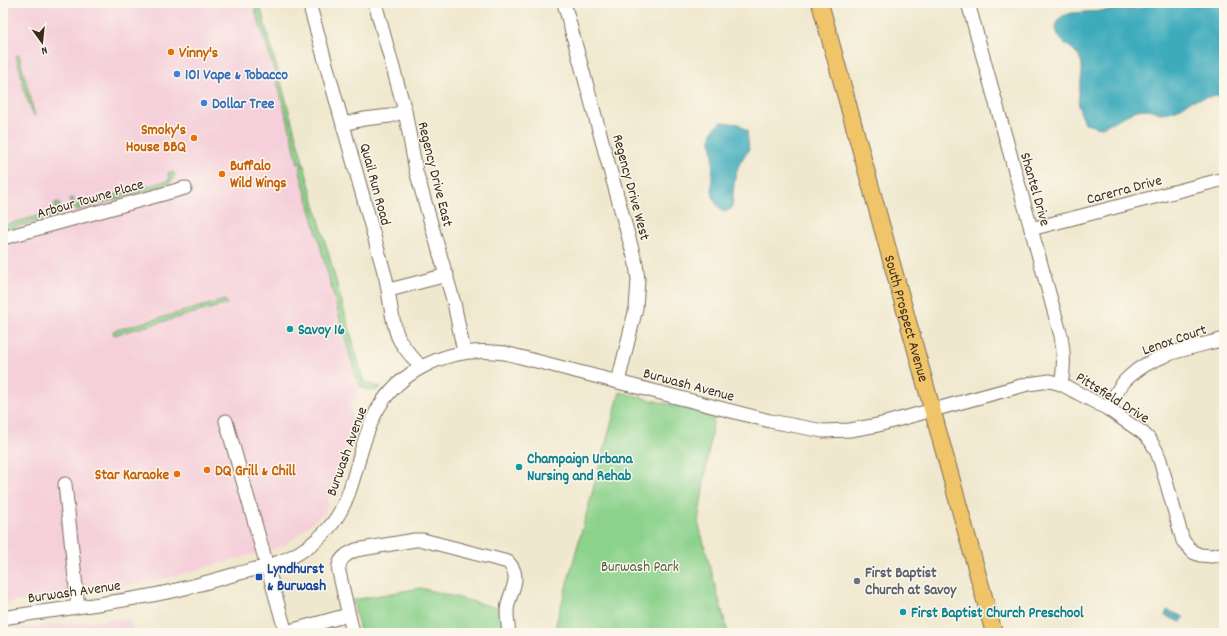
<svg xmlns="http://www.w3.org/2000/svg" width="1227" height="636" viewBox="0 0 1227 636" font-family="Dekko,sans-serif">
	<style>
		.built { fill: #f5cfda }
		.green { fill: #8cd28c; stroke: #647e55 }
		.water { fill: #3eabbc; stroke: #3c6a6d }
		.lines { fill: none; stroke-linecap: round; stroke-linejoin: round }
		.minor-casing { stroke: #7a6c5c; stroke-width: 15 }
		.major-casing { stroke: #7a6c5c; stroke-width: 18 }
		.minor { stroke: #fff; stroke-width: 13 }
		.major { stroke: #f0c469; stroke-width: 16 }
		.food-dot { fill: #e8710a; stroke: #fbf7ec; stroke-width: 1.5 }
		.shop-dot { fill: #3f7fe0; stroke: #fbf7ec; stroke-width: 1.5 }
		.culture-dot { fill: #0f9aa8; stroke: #fbf7ec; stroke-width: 1.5 }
		.transit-dot { fill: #1a4fb4; stroke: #fbf7ec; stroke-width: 1.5 }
		.worship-dot { fill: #6b7280; stroke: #fbf7ec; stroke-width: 1.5 }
		.labels { text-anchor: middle; stroke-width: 3; stroke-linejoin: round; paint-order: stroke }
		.food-label { font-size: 15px; font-weight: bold; fill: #c56008; stroke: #fbf7ec; text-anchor: start }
		.shop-label { font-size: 15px; font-weight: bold; fill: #366cbe; stroke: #fbf7ec; text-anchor: start }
		.street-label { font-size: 15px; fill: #3b2a1e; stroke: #fbf7ec }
		.culture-label { font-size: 15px; font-weight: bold; fill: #0d838f; stroke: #fbf7ec; text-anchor: start }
		.park-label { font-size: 15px; fill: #535c3f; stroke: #fbf7ec }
		.transit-label { font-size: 15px; font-weight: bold; fill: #164399; stroke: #fbf7ec; text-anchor: start }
		.worship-label { font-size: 15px; font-weight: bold; fill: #5b616d; stroke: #fbf7ec; text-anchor: start }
	</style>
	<rect width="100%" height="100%" fill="#fbf7ec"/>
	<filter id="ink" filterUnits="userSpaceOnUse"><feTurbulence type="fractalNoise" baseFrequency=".025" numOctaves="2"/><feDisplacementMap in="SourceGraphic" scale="8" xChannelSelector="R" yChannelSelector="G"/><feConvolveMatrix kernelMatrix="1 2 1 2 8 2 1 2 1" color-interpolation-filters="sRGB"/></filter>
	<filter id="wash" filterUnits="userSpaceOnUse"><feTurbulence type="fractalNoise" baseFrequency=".012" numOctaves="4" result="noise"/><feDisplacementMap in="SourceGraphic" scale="16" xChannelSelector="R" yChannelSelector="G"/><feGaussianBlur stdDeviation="0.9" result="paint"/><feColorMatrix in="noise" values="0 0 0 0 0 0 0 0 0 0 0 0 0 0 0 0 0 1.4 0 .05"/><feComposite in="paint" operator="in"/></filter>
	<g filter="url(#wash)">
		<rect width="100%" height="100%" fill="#f0e8ce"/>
		<!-- built -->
		<g class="built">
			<polygon points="3,3 259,3 364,382 350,408 354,422 325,512 284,546 156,581 3,603"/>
			<polygon points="130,618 132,633 3,633 3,630"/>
		</g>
		<!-- green -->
		<g class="green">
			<path d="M253 3H259L364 382 381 387 374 391C364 390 359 386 356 377L299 168 302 166 301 163 298 164 291 133 276 78H278L277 76H276Z"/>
			<polygon points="19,55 35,116 34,116 26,96 22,82 23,81 16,56"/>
			<polygon points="173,172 175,175 172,181 167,185 77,210 71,206 69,199 73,198 75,206 170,180 168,173"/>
			<polygon points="59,202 61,211 59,215 3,230 3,220 5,225 56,211 55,203"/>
			<polygon points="225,300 227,304 114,335 113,331"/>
			<polygon points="620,392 714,416 698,522 728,633 558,633 556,624"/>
			<polygon points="421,588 501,609 505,633 487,633 486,629 470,633 368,633 367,630 360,631 353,600"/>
		</g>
		<!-- water -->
		<g class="water">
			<path d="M1150 3H1222C1220 15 1217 28 1224 39V95L1208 97 1190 101 1175 111 1161 113 1148 109 1137 110 1100 128 1086 124C1083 119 1080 113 1079 107 1076 95 1085 72 1081 61 1076 46 1058 45 1056 28 1055 18 1064 15 1072 13L1140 8Z"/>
			<path d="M722 122 739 124 747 131 749 151C733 166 734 187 732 208L725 212C705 201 714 173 713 154 712 146 709 138 713 130 715 127 719 124 722 122Z"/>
			<polygon points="1167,610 1184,617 1181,622 1165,616"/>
		</g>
	</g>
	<g filter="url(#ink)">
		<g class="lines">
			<!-- minor casing -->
			<g class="minor-casing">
				<g id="minor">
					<path d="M309 3 386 279C390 298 391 319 398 337 403 348 413 358 421 367"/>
					<polyline points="375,3 405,111 416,171 454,303 464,352"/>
					<polyline points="564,3 636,264 638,280 636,308 618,382"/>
					<path d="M968 3 1061 336C1064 353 1065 367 1061 384"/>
					<polyline points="343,124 364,119 390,116 405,111"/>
					<polyline points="1031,229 1224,179"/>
					<polyline points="3,238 185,188"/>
					<polyline points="389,290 447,275"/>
					<path d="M1108 409C1114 397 1120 384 1130 376 1155 353 1192 348 1224 339"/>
					<polyline points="226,421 286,633"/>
					<polyline points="65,484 78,606"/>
					<path d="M3 618C56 609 111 604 163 593 188 588 212 581 236 574 259 568 286 563 306 548 322 537 336 522 344 504 350 492 353 479 357 466 369 421 380 389 424 366 450 352 477 349 505 353L770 421 823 431 850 430 878 425 1028 384 1050 381 1061 384 1108 409 1143 433 1150 440 1156 450 1160 460 1183 541 1193 552 1200 555 1212 556 1224 553"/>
					<polyline points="286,632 348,615"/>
					<path d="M353 633 339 572C337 560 346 554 356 550L415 540H423L508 562C524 579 508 592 507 611 507 618 508 626 509 633"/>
				</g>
			</g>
			<!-- major casing -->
			<g class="major-casing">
				<g id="major">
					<path id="s1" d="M820 3 994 633"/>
				</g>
			</g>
			<!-- minor -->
			<use href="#minor" class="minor"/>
			<!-- major -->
			<use href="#major" class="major"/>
		</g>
	</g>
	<!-- markers -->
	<g class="food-dot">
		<circle cx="171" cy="52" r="4"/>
		<circle cx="194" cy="138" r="4"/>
		<circle cx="222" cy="174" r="4"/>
		<circle cx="207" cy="470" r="4"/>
		<circle cx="177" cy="474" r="4"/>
	</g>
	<g class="shop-dot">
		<circle cx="177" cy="74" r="4"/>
		<circle cx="204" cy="103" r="4"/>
	</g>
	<g class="culture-dot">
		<circle cx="290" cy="329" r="4"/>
		<circle cx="519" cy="467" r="4"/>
		<circle cx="903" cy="612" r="4"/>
	</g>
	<rect class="transit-dot" x="255" y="573" width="8" height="8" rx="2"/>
	<circle class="worship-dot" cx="857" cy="581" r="4"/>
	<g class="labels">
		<!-- food labels -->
		<g class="food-label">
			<text x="179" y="57">Vinny's</text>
			<text x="186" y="134" text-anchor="end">Smoky's<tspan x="186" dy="17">House BBQ</tspan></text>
			<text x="230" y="170">Buffalo<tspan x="230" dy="17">Wild Wings</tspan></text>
			<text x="215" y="475">DQ Grill &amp; Chill</text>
			<text x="169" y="479" text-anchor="end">Star Karaoke</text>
		</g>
		<!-- shop labels -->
		<g class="shop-label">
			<text x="185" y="79">101 Vape &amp; Tobacco</text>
			<text x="212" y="108">Dollar Tree</text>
		</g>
		<!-- street labels -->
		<g class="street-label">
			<text transform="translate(436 174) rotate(76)" y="5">Regency Drive East</text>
			<text transform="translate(376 184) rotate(75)" y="5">Quail Run Road</text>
			<text transform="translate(632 187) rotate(75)" y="5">Regency Drive West</text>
			<text transform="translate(1036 189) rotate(74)" y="5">Shantel Drive</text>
			<text transform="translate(1124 189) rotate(-15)" y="5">Carerra Drive</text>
			<text transform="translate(90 198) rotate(-16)" y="5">Arbour Towne Place</text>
			<text dy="5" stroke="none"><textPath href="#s1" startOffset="327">South Prospect Avenue</textPath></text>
			<text transform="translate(1174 339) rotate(-19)" y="5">Lenox Court</text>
			<text transform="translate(689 384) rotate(15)" y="5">Burwash Avenue</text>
			<text transform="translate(1113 397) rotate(32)" y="5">Pittsfield Drive</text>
			<text transform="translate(346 451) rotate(-70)" y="5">Burwash Avenue</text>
			<text transform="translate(74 591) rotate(-8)" y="5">Burwash Avenue</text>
		</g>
		<!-- culture labels -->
		<g class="culture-label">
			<text x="298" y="334">Savoy 16</text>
			<text x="527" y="463">Champaign Urbana<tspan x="527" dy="17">Nursing and Rehab</tspan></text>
			<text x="911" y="617">First Baptist Church Preschool</text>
		</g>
		<!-- park labels -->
		<g class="park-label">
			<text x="640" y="571">Burwash Park</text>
		</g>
		<!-- transit labels -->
		<g class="transit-label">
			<text x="267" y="573">Lyndhurst<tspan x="267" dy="17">&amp; Burwash</tspan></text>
		</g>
		<!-- worship labels -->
		<g class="worship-label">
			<text x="865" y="577">First Baptist<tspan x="865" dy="17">Church at Savoy</tspan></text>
		</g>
	</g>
	<!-- margin -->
	<rect width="1227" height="636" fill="none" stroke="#fbf7ec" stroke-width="16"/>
	<!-- north arrow -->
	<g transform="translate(42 42) rotate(165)" stroke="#fbf7ec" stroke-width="3" paint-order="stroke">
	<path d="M0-3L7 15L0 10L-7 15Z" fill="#3b2a1e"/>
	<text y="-6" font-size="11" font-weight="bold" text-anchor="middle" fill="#3b2a1e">N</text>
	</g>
</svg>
